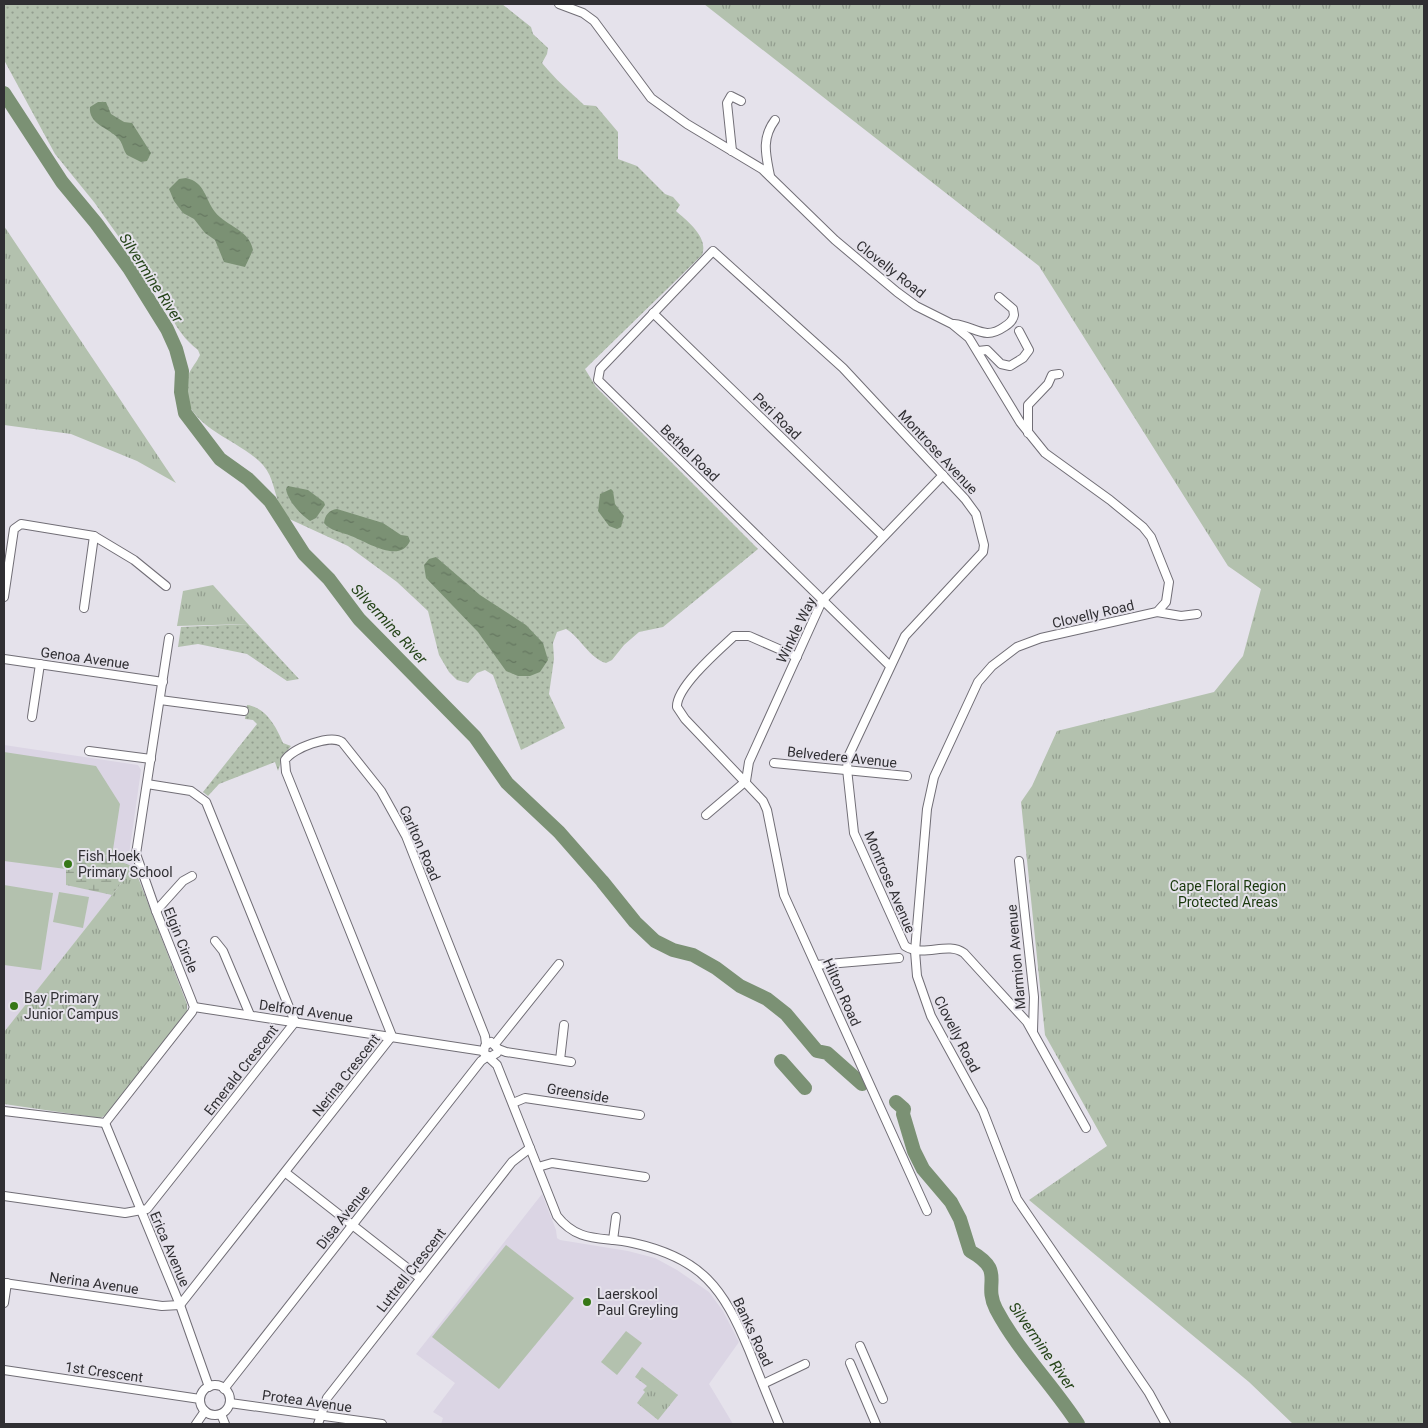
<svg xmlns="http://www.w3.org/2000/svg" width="1428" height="1428" viewBox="0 0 1428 1428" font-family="Roboto,sans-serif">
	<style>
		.built { fill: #dbd5e4 }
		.grass { fill: url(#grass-dots) }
		.wetland { fill: url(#wetland-marsh) }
		.park { fill: url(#park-tufts) }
		.pitch { fill: #b3c1ae }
		.water { fill: url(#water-ripples) }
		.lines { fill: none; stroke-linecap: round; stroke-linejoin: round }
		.river { stroke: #7b9174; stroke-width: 14 }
		.minor-casing { stroke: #716e76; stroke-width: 10 }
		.minor { stroke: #fff; stroke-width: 8 }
		.poi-dot { fill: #367716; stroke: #e5e2eb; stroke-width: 2 }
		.labels { text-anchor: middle; stroke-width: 4; stroke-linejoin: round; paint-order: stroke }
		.street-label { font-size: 14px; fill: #302f33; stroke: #e5e2eb }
		.poi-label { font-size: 14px; fill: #302f33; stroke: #e5e2eb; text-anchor: start }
		.park-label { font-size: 14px; fill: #19380c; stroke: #e5e2eb }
		.water-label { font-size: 15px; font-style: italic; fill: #254419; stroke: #e5e2eb }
	</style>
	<defs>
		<pattern id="grass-dots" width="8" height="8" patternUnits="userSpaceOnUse" patternTransform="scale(1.25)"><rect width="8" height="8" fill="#b3c1ae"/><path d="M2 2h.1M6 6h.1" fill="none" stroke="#929d8e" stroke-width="1.8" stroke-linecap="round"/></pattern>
		<pattern id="wetland-marsh" width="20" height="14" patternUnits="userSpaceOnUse" patternTransform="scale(1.25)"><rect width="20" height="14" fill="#b3c1ae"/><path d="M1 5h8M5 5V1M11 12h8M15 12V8" fill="none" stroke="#929d8e"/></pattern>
		<pattern id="park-tufts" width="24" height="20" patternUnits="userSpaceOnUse" patternTransform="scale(1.25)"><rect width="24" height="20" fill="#b3c1ae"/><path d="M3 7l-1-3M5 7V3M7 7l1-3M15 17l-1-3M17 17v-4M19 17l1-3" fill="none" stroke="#929d8e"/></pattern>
		<pattern id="water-ripples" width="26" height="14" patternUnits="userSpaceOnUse" patternTransform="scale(1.25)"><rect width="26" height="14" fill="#7b9174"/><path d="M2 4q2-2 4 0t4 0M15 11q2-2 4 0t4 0" fill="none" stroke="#657760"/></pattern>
	</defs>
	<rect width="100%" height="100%" fill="#e5e2eb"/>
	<!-- built -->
	<g class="built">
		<polygon points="4,745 138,765 141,770 129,855 134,867 4,1032"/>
		<polygon points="542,1194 556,1230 557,1238 560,1240 628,1251 655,1258 677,1270 709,1292 723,1311 739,1342 709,1384 733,1424 441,1424 443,1418 433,1412 455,1383 416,1354"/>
	</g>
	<!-- grass -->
	<g class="grass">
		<path d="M4 4H502L531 27 533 34 548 48 547 54 542 63C555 79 569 91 584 105L596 106 618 132V159L637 166 665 194 673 197 680 205 676 211C687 221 709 237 702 255L585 369 596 387 758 549 663 627 639 632 624 645 612 660 606 663C589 658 581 638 566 629L557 632 553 643 554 659 549 694 565 728 521 750 493 675 485 670 477 673 468 683 457 680 449 672 439 655 428 611 397 582 348 546 285 517C274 500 276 480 263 465 240 439 179 426 186 382 188 371 196 364 200 355L198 350C171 328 172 312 155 285 149 275 140 273 136 261L94 202 55 154 4 60Z"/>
		<polygon points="248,624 299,679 287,681 247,654 198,644 178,647 181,627"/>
		<path d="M247 705C266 707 277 728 283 743L291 746 283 756 278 771 275 762 219 784 208 796 203 792 257 724 253 720 245 719Z"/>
	</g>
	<!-- wetland -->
	<polygon class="wetland" points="102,854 134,867 112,895 66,885 66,869 73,862"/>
	<!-- park -->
	<g class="park">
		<polygon points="704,4 1424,4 1424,1424 1293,1424 1249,1382 1029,1200 1107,1146 1045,1035 1021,802 1032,786 1057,731 1214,692 1243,656 1261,589 1228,566 1039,266"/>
		<polygon points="4,226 176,483 137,461 71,434 4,425"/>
		<polygon points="213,585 248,624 177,626 183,591"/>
		<polygon points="134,867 187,1004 187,1012 109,1114 100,1118 4,1104 4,1032"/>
		<polygon points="642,1367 678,1395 658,1420 637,1403 645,1392 643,1390 647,1386 635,1377"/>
	</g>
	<!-- pitch -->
	<g class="pitch">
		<path d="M4 752 96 766 120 804 112 856C97 853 76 858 66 869L4 861Z"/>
		<polygon points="4,885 53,893 41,970 4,965"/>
		<polygon points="59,892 89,897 83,928 53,922"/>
		<polygon points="506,1245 574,1298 499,1389 432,1337"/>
		<polygon points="626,1331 642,1343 617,1375 601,1362"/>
	</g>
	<!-- water -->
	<g class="water">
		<path d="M98 102H106L111 114 124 122 132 123 151 153 147 161 141 162 127 155C123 150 123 143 118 138 109 128 88 124 90 107Z"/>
		<path d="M186 178C205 182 205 199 215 212 227 227 249 229 253 250L245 267 224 262 215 240 205 233 194 219 183 213 174 201 169 189 179 179Z"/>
		<path d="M288 486 308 490 324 502 325 505 316 518 310 521C300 514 288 501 286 489Z"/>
		<polygon points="611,489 613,491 615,504 624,516 621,527 617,529 609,526 598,511 600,494"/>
		<path d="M337 509 383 523 401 535 408 536 410 541C400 564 367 542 351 536 342 532 330 531 324 523 325 515 329 510 337 509Z"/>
		<polygon points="436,557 480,595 526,625 543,643 548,660 540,672 530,676 518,676 506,671 478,632 426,578 424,565 429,559"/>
	</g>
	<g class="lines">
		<!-- river -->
		<g class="river">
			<polyline points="4,93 62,182 96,223 129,268 167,329 176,349 182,371 181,392 185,413 220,459 248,479 270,501 304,554 329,579 359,619 475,737 507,783 559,832 602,881 635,922 655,941 673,950 693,955 716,968 740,986 767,999 786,1014 817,1051 827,1053 862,1084"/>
			<polyline points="781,1061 805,1088"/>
			<path d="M896 1102 904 1109 903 1114 914 1151 923 1169 951 1202 960 1219 970 1251C1007 1272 982 1282 996 1309 1018 1351 1053 1385 1078 1424"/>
		</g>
		<!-- minor casing -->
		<g class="minor-casing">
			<g id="minor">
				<polyline points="559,4 583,13 594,21 651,98 687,124 762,169 835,240 897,292 916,306 952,324 969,338 1020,422 1045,453 1110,500 1143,527 1151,537 1169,582 1166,602 1157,612 1041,638 1017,647 992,666 978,682 934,777 927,809 915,951 917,976 931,1016 983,1111 1017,1199 1149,1393 1166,1424"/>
				<polyline points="732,151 727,103 731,96 741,101"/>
				<path d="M770 176C766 155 761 139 775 120"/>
				<polyline points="653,313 883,536"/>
				<path d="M954 324C975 326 984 341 1004 327 1009 324 1013 321 1014 315L1013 309 999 297"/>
				<polyline points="978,351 987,350 1001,364 1010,366 1023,358 1029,350 1019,331"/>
				<polyline points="1028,433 1028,405 1048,384 1052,375 1059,374"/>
				<polyline points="4,597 14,529 21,524 94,536 134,560 166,586"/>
				<polyline points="84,608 94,536"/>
				<polyline points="1157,612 1181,616 1197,614"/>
				<path d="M797 657 749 636H734C719 650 676 687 677 707L685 719 763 801 767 810 784 895 927 1211"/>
				<polyline points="4,659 163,682"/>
				<path d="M890 666 598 380 600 369 713 251 843 368 965 499 976 514 984 545 983 552 905 636 848 757 847 769 854 833 905 946C924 958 947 941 964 953L1027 1022 1086 1128"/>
				<polyline points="160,700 244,711"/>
				<polyline points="32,717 40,664"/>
				<polyline points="89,751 151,759"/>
				<polyline points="774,763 907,776"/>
				<polyline points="706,815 746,781 749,762 822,601 943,475"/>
				<polyline points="1019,861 1034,997 1033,1031"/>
				<polyline points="156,911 183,881 192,876"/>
				<polyline points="215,941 223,951 250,1015"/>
				<polyline points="816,965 899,958"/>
				<polyline points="194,1007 483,1051"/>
				<polyline points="495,1044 559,964"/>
				<polyline points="498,1049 506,1052 571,1062"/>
				<path d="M490 1057 497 1053 498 1049 491 1042 485 1046 484 1053 497 1065 557 1216C579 1244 602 1236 633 1243 702 1258 723 1288 749 1350 759 1375 769 1400 779 1424"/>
				<polyline points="560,1060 564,1025"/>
				<polyline points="513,1103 525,1098 640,1115"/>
				<polyline points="4,1111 105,1123 192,1012 194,1007 191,999 156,911 136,854 169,638"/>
				<polyline points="105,1123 180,1305 209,1387"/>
				<polyline points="538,1167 552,1163 645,1177"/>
				<polyline points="286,1173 420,1278"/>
				<polyline points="4,1196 125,1213 147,1209 295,1022 206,802 191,791 147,784"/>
				<polyline points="613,1240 616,1217"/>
				<path d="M4 1283 162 1306 180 1305 392 1036 286 772 285 760C293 748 330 734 342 742L381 791 406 836 485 1036 486 1044"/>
				<polyline points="4,1303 7,1283"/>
				<polyline points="860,1346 883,1399"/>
				<polyline points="850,1363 876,1424"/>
				<polyline points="4,1370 200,1399"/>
				<polyline points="763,1384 805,1364"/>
				<circle cx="215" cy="1400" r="15"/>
				<polyline points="224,1389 481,1061 488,1056"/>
				<polyline points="230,1403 382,1424"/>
				<polyline points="221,1414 225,1424"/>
				<polyline points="196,1424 205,1411"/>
				<polyline points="318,1424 327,1398 512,1162 530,1148"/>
			</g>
		</g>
		<!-- minor -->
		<use href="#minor" class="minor"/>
	</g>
	<!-- markers -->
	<g class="poi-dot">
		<circle cx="68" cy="864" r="5"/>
		<circle cx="14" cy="1006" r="5"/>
		<circle cx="587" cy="1302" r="5"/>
	</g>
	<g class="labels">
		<!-- street labels -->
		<g class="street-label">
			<text transform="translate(891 269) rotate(38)" y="5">Clovelly Road</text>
			<text transform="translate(777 416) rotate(44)" y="5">Peri Road</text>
			<text transform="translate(938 452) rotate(47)" y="5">Montrose Avenue</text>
			<text transform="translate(690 453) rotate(44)" y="5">Bethel Road</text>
			<text transform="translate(1093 614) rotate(-13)" y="5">Clovelly Road</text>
			<text transform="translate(796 630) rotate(-64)" y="5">Winkle Way</text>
			<text transform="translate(85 658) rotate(8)" y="5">Genoa Avenue</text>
			<text transform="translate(842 757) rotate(6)" y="5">Belvedere Avenue</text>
			<text transform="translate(420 843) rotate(66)" y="5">Carlton Road</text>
			<text transform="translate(890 882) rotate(67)" y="5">Montrose Avenue</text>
			<text transform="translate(181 940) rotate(68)" y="5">Elgin Circle</text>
			<text transform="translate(1016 957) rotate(-95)" y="5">Marmion Avenue</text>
			<text transform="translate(842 992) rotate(66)" y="5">Hilton Road</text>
			<text transform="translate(306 1011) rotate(8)" y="5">Delford Avenue</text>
			<text transform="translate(957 1034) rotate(63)" y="5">Clovelly Road</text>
			<text transform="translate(241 1070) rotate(-52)" y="5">Emerald Crescent</text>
			<text transform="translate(346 1075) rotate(-52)" y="5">Nerina Crescent</text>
			<text transform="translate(578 1093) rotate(9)" y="5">Greenside</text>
			<text transform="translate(343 1217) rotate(-52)" y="5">Disa Avenue</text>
			<text transform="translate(170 1249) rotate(67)" y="5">Erica Avenue</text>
			<text transform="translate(411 1270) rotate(-52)" y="5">Luttrell Crescent</text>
			<text transform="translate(94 1283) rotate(8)" y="5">Nerina Avenue</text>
			<text transform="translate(753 1332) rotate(65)" y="5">Banks Road</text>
			<text transform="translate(104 1372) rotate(8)" y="5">1st Crescent</text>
			<text transform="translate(307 1401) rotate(8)" y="5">Protea Avenue</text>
		</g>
		<!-- poi labels -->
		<g class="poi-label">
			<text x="78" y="861">Fish Hoek<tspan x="78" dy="16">Primary School</tspan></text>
			<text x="24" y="1003">Bay Primary<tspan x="24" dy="16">Junior Campus</tspan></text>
			<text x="597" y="1299">Laerskool<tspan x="597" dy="16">Paul Greyling</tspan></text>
		</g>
		<!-- park labels -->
		<g class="park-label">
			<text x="1228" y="891">Cape Floral Region<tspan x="1228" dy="16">Protected Areas</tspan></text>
		</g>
		<!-- water labels -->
		<g class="water-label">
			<text transform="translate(151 278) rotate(57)" y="5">Silvermine River</text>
			<text transform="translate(389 624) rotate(47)" y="5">Silvermine River</text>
			<text transform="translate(1042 1346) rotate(55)" y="5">Silvermine River</text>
		</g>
	</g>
	<!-- border -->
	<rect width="1428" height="1428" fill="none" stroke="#302f33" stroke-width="10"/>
</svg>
